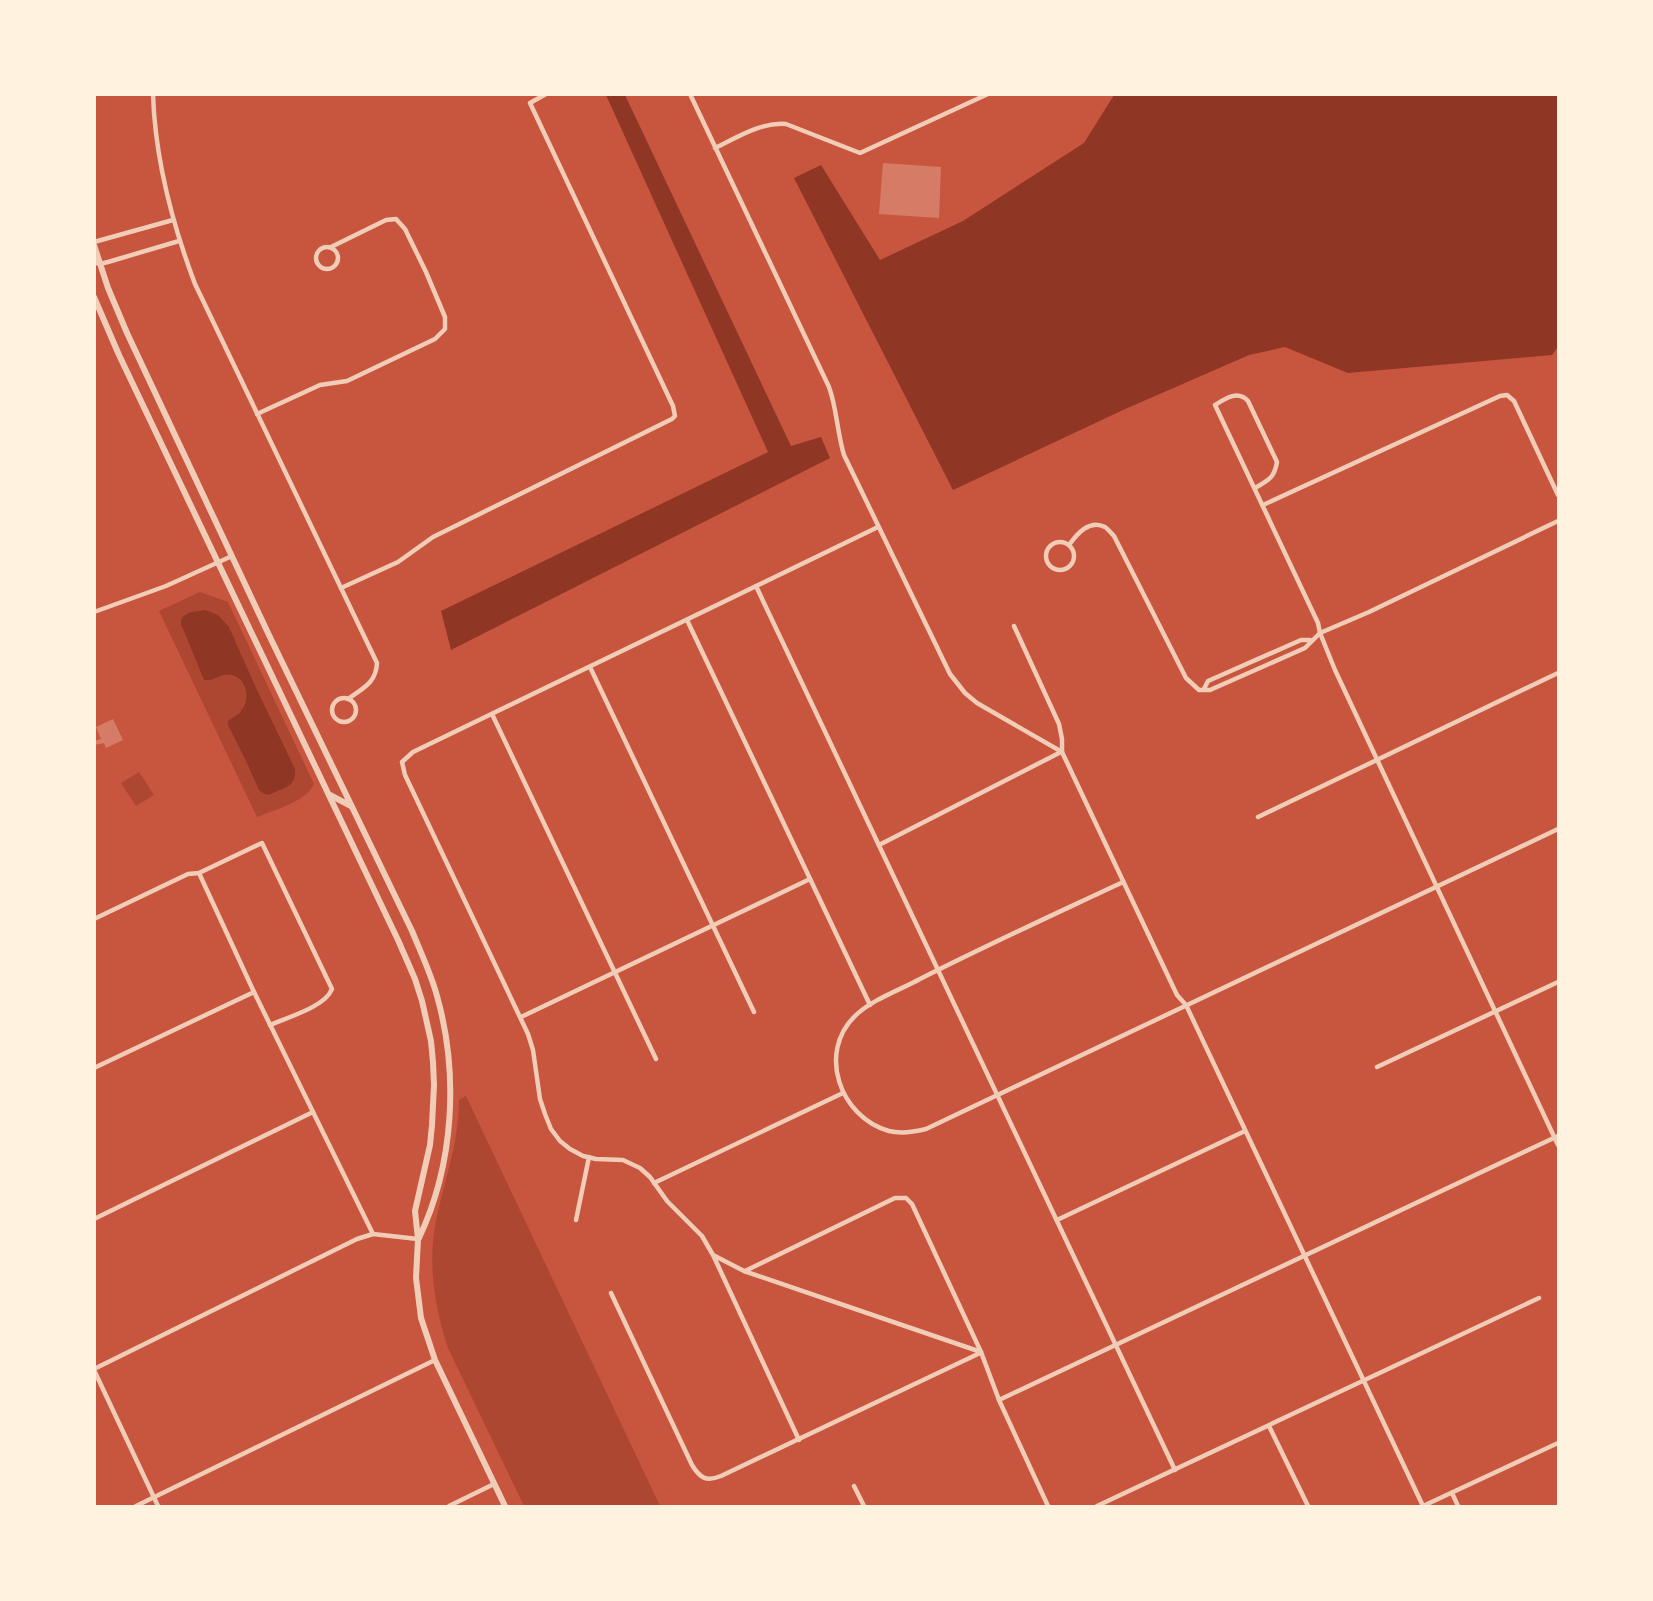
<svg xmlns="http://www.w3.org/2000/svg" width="1653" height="1601" viewBox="0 0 1653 1601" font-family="'Fira Sans Condensed',sans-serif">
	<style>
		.green { fill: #ae4732 }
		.water { fill: #8f3625 }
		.building { fill: #d67c66 }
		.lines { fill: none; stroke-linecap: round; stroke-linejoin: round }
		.minor { stroke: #f1ccb7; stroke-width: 4.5 }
		.tertiary { stroke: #f1ccb7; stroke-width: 6 }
	</style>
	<rect width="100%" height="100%" fill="#c8553d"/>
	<!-- green -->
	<g class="green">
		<path d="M200 592 228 602 314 784C307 801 275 810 257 817L159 611Z"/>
		<polygon points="139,772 154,795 136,806 121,783"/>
		<path d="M466 1096 660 1506H524L448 1348C435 1309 428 1267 435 1226 443 1184 459 1144 459 1100Z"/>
	</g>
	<!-- water -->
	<g class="water">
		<polygon points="606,95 625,95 791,446 821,437 830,458 451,650 441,611 768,452"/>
		<polygon points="1114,95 1558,95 1558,347 1552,355 1348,373 1285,347 1249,355 1123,410 953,490 794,178 821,165 880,260 963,221 1084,143"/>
		<path d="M205 610 218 615 229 627 256 688 295 769C296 782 291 786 280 790 270 794 267 798 259 790L246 761 228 725V721C232 717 238 716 241 711 251 700 247 677 231 675 220 673 214 682 204 680L181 624C181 611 195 612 205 610Z"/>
	</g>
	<!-- building -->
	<g class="building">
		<polygon points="883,163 941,167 939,218 879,214"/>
		<polygon points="113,719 123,740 106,748 104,743 94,745 94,741 101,739 96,727"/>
	</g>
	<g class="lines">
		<!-- minor -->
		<g class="minor">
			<path d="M153 94C155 160 172 223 195 284L377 663C376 683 363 688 348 699"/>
			<path d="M690 94 829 387C837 409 837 432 844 455L950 674 965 693 977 703 1062 752"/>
			<path d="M715 148C738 137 761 122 786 124L860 153 988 94"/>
			<polyline points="94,242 173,220"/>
			<circle cx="327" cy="258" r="11"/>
			<polyline points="94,262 100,264 108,262 179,241"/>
			<polyline points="257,414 320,385 347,381 435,339 445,329 445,317 426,272 405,229 396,219 386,220 331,247"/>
			<path d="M1255 488C1268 480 1274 479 1277 462L1248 401C1238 390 1226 398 1215 405L1318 623 1320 633 1335 670 1558 1145"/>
			<polyline points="1263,505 1500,396 1507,395 1514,401 1558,495"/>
			<polyline points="878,527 413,752 402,762 405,775 528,1034 533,1050 540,1099 545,1114 551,1129 560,1141 570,1149 583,1156 596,1159 623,1160 640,1168 650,1177 667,1201 702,1236 713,1255 744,1271 981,1352"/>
			<circle cx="1060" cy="556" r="14"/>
			<path d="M1069 545C1077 534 1089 519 1105 527 1108 529 1111 533 1114 536L1186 678 1199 690H1210L1305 648 1320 633 1369 612 1558 521"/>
			<polyline points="756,586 1175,1470"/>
			<polyline points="341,588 398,562 433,537 672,419 675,416 673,406 530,103 546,94"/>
			<polyline points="94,612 166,586 232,556"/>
			<polyline points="687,620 870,1005"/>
			<polyline points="1014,626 1059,724 1062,739 1062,752 1177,995 1186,1005 1423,1506"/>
			<polyline points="590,667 754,1012"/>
			<polyline points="1204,689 1208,681 1301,640 1310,640"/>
			<circle cx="344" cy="710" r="12"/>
			<polyline points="492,714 656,1059"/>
			<polyline points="1258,817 1558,673"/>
			<polyline points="879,845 1061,752"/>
			<polyline points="199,873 254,992 373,1234"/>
			<path d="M1123 882C1055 914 987 945 920 979 900 990 871 1000 855 1016 817 1053 840 1117 889 1131 901 1134 914 1132 926 1129L1558 829"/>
			<path d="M94 919 188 874 199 873 262 843 332 989C325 1007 288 1017 270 1025"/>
			<polyline points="521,1017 810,879"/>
			<polyline points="1377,1067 1558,982"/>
			<polyline points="94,1068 254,992"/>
			<polyline points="654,1183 843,1093"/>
			<polyline points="94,1219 313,1112"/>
			<polyline points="576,1220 589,1157"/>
			<polyline points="1057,1220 1245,1131"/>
			<polyline points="714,1257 799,1440"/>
			<polyline points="745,1271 895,1198 906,1198 912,1204 981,1352 999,1400 1048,1506"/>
			<path d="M611 1293 692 1465C700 1478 706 1482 721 1476L980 1353"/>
			<polyline points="94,1369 357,1239 373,1234 418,1239"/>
			<polyline points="94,1370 158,1506"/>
			<polyline points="999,1400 1558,1136"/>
			<polyline points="1269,1426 1308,1506"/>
			<polyline points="854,1486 864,1506"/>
			<polyline points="1452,1493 1458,1506"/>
			<polyline points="136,1506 435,1360"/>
			<polyline points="449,1506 494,1484"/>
			<polyline points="1097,1506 1539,1298"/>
			<polyline points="1423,1506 1558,1443"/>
		</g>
		<!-- tertiary -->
		<g class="tertiary">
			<path d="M94 245 108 288 127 333 268 633 412 931C421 953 431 974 437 996 459 1074 454 1164 419 1238"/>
			<polyline points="94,297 119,355 398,940 415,979 422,1001 431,1041 433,1062 434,1085 432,1125 430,1145 415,1211 418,1239 416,1278 421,1318 435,1360 505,1506"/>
			<polyline points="330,795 351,806"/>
		</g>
	</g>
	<!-- border -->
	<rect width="1653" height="1601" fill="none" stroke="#fff3e0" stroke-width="192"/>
</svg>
